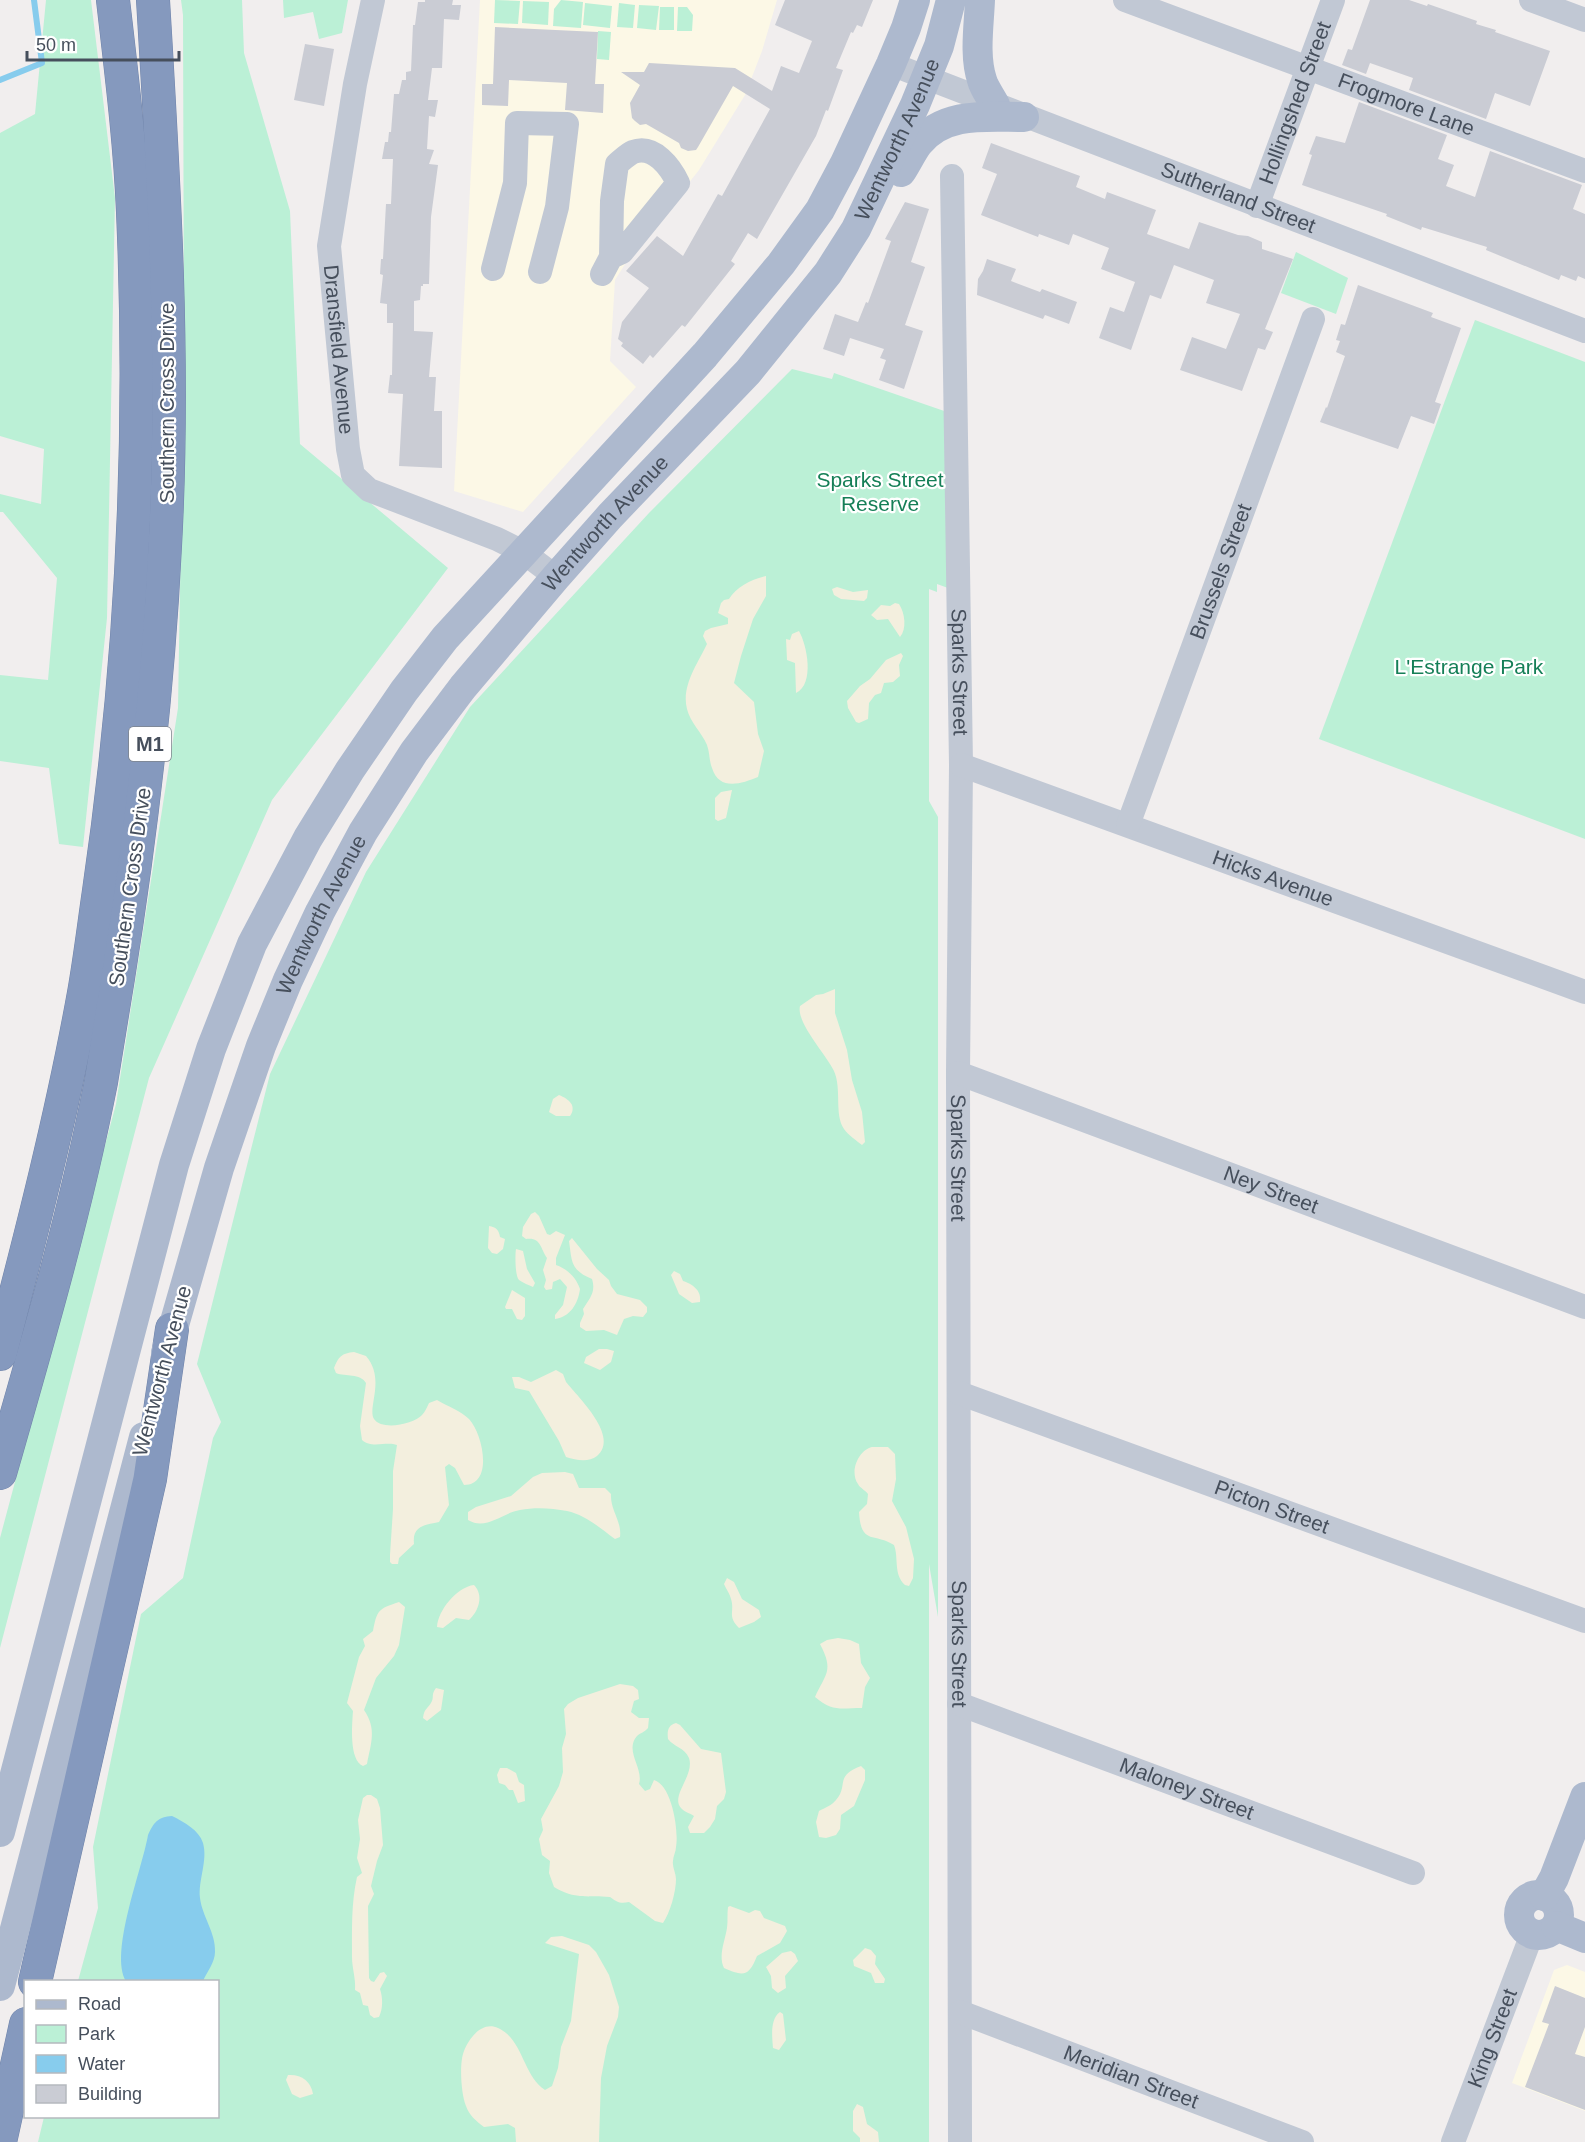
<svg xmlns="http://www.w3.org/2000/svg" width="1585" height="2142" viewBox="0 0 1585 2142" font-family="Arial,sans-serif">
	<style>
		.commercial { fill: #fcf8e6 }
		.green { fill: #bbf0d6 }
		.sand { fill: #f3efde }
		.water { fill: #87cced }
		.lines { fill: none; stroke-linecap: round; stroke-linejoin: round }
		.stream { stroke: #87cced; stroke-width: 6 }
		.building { fill: #caccd4 }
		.highway-casing { stroke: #7084aa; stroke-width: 34 }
		.minor { stroke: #c1c8d4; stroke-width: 24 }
		.major { stroke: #adb9ce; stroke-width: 30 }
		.highway { stroke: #8599be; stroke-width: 33 }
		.labels { text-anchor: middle; stroke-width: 4.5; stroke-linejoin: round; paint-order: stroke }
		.shield { fill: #fff; stroke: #7e848d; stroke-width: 1.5 }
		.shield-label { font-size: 20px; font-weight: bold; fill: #464f5c }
		.street-label { font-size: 21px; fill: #464f5c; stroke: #fff }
		.park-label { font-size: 21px; fill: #157f57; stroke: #fff }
	</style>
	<rect width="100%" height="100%" fill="#f1eeee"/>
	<!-- commercial -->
	<g class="commercial">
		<polygon points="480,0 777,0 762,51 745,95 699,170 627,261 615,280 610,361 636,387 523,512 454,491"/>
		<polygon points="1567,1965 1585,1972 1585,2111 1512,2083 1554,1970"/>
	</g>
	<!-- green -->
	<g class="green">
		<polygon points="46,0 91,0 115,198 107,618 83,847 59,844 49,768 0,761 0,675 48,680 57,578 3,512 0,512 0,494 41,504 44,449 0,436 0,133 35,114"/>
		<polygon points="181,0 242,0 244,53 290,211 300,444 448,568 272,800 149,1078 0,1648 0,1538 116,1104 178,708 184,350 183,15"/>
		<polygon points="283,0 348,0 342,33 319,39 313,12 284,18"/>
		<polygon points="495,0 520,1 518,24 494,23"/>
		<polygon points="561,0 583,2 581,28 553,26 554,9"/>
		<polygon points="523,1 549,2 548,25 522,23"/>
		<polygon points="585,3 612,6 610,28 583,25"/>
		<polygon points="619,3 635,5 633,28 617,27"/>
		<polygon points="639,5 659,6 656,30 637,28"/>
		<polygon points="660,7 674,7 674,30 659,30"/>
		<polygon points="678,7 687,7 693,15 692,31 677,31"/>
		<polygon points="598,31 611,32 609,60 597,59"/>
		<polygon points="1296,252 1348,278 1336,314 1281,293"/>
		<polygon points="1475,320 1585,362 1585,839 1319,739"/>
		<polygon points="792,369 832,379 834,373 950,413 948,588 937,584 937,592 929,589 929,801 938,817 938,1617 929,1564 929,2142 38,2142 44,2117 218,2116 218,1982 78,1981 98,1908 93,1847 141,1614 183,1578 213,1438 221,1422 197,1364 270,1074 366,872 470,707 649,513"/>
	</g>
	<!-- sand -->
	<g class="sand">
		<path d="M766 576V596L753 619 741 656 734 683 754 702 758 734 764 751 758 777C741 784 719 791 712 768 709 761 710 753 707 745 702 733 690 722 687 709 681 686 698 663 707 644L703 636 705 631 711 628 728 624V618L718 613 721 603 724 600 729 599C736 587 752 579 766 576Z"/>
		<polygon points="837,587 853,592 868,590 867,598 864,601 841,599 834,595 832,589"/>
		<path d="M895 603 899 604C905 613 907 629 900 637L888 619 877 620 871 615 881 605 890 606Z"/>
		<path d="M799 631C807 645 815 684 796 693L795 663 787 660 786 639 790 640 792 634Z"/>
		<polygon points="901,653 903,656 899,665 900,676 893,682 884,683 881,693 875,695 869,703 868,719 859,723 856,722 848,708 847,701 860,686 870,679 886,660"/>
		<polygon points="732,790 726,818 718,821 715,819 715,798 721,792"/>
		<path d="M835 989V1013L847 1050 852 1080 862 1112 865 1142 862 1145C856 1140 849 1136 844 1129 834 1114 842 1089 834 1071 826 1054 796 1023 800 1006L816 995 823 994Z"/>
		<path d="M559 1095C569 1099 577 1106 570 1116H556L549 1112 553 1099Z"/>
		<path d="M535 1212 539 1216 547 1234 550 1235 556 1231 565 1235 556 1258V1265C567 1269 576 1277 580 1289 578 1304 570 1317 555 1319V1315L563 1305 567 1287 560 1279 553 1282 552 1289 546 1290 544 1287 546 1280 543 1270 547 1258C540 1248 541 1237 526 1239L522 1236 523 1227 531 1214Z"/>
		<path d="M489 1226C496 1227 499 1230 500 1237L505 1239 503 1249 497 1254 492 1253 488 1248Z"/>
		<path d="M572 1238 597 1269 609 1280 611 1286 617 1294 640 1300 647 1307V1312L643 1317 633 1316 624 1319 617 1335 604 1330 586 1331 580 1327V1323L584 1314 583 1309C590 1298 596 1292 592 1279 570 1270 572 1261 569 1241Z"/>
		<path d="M516 1249 523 1251 527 1269 535 1283 533 1287C529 1285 523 1283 519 1280 515 1276 515 1255 516 1249Z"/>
		<path d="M674 1271 680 1274 683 1281C692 1284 702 1290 700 1302L692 1303 679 1294 671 1275Z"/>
		<polygon points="512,1290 525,1298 525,1316 522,1320 517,1319 512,1309 506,1309 505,1307"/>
		<polygon points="599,1349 607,1349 614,1351 611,1362 600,1370 584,1363 586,1357"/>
		<path d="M354 1352 366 1356C386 1379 367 1408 374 1419 382 1431 414 1424 422 1415 425 1412 427 1407 429 1403L437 1400C447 1406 461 1411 469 1419 483 1434 494 1485 464 1485L455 1468 449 1464 445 1467 449 1505 439 1522C424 1525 412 1526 414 1544L399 1558 398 1564H392L390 1562V1555L393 1509V1471L397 1445C386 1441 372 1449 362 1440L360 1426 366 1383C360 1373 346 1377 336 1373L334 1368C338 1357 342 1353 354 1352Z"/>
		<path d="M556 1370 563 1374 566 1382C579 1398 620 1437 597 1456 588 1463 576 1460 566 1457L559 1441 529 1391 515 1388 512 1377H519L531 1382Z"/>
		<path d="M872 1447H888L895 1454 896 1479 892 1501 906 1527 914 1559 913 1578 909 1586 905 1585C893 1574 899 1558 894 1545 874 1532 861 1546 859 1512L867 1504 868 1494C865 1490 860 1488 858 1484 849 1471 859 1450 872 1447Z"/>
		<path d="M565 1472 573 1474 579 1488H605L611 1494C610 1510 622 1521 620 1537L615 1539C601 1529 586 1515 567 1511 552 1508 535 1507 520 1510 502 1513 486 1531 468 1520V1512L476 1507 511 1496 533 1477 542 1473Z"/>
		<path d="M727 1578 734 1582 742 1599 759 1610 761 1617 754 1622 739 1628C727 1616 735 1612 731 1599 730 1594 726 1589 724 1584Z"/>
		<path d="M474 1585C484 1595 479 1611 469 1620L456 1618 443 1628 437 1627C438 1610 457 1587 474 1585Z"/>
		<path d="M399 1602 405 1607 399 1645 394 1656 376 1678 364 1710C377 1729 371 1743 367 1764L363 1766C349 1760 352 1725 353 1711L347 1703 359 1657 365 1646 363 1639 373 1631C377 1610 378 1609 399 1602Z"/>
		<path d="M838 1638 850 1640 859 1644 861 1663 870 1678 865 1687 862 1708C840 1708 833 1712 815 1697 826 1673 834 1671 820 1644L827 1640Z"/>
		<path d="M620 1684 633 1686 638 1690 639 1699 634 1701 631 1712 639 1718H649L648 1728C645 1732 640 1733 637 1736 624 1751 644 1768 639 1784L645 1791 650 1789 654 1780C672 1785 679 1831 676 1847 676 1852 673 1856 673 1861 672 1867 676 1873 676 1879 676 1892 670 1913 663 1923L655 1921 629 1902C620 1904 617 1902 610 1897 588 1895 575 1900 554 1887L549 1873 550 1861 542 1855 539 1839 543 1830 541 1819 559 1786 563 1772 562 1748 566 1734 564 1709 568 1704 578 1698Z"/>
		<path d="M436 1688 444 1690 441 1710 427 1721 423 1718C424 1708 429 1708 432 1701 434 1696 431 1695 436 1688Z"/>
		<path d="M676 1723 680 1725 701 1749 721 1753 726 1792 724 1799 717 1806 715 1819 710 1827 704 1833H690L688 1827 694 1816C690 1813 684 1812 681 1808 670 1796 695 1775 689 1758 684 1747 674 1747 668 1739 667 1731 668 1725 676 1723Z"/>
		<path d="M861 1766 865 1770V1780L854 1806 841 1815 840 1829 836 1835 826 1838 819 1837 816 1822 819 1811C825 1808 832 1805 836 1800 849 1785 834 1776 861 1766Z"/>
		<polygon points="500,1768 507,1768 516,1773 519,1782 524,1785 525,1801 518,1803 513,1790 509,1790 505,1785 499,1783 497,1775"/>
		<path d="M367 1795H371L377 1799 380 1808 383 1845 377 1861 371 1886 374 1894 368 1906 369 1978 371 1981 374 1982 380 1973 384 1972 387 1976 380 1989C383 1998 383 2009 379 2017L374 2018 370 2015 368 2006 363 2005 360 1993 355 1990C356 1979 352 1968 352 1957 352 1930 351 1904 357 1877L362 1873 357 1858 360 1839 358 1820 363 1798Z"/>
		<path d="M730 1906 749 1913 755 1910 760 1911 764 1918 785 1926 787 1931 780 1943 757 1956C749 1976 744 1977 724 1968 718 1956 725 1941 727 1928 728 1921 727 1914 728 1907Z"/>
		<path d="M562 1936 589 1945 596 1952 609 1975 619 2007 618 2017 607 2046 601 2078 599 2142H516L515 2128 508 2124 484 2127C476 2121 469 2115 466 2106 461 2094 459 2063 464 2051 469 2038 482 2021 498 2028 523 2039 523 2076 545 2090L552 2086 558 2068 561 2047 571 2021 579 1954 545 1943 551 1937Z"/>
		<polygon points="865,1948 871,1950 876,1956 875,1964 885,1979 884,1983 875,1983 871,1973 854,1966 853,1960"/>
		<polygon points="791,1951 795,1954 798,1961 785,1976 786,1988 778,1993 772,1988 771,1976 766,1967 782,1953"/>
		<path d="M780 2012 783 2014 786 2040 779 2050 773 2048C772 2036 770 2019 780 2012Z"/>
		<path d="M288 2075C301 2074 311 2081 313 2094L300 2098 292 2094 286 2080Z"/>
		<polygon points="857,2104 863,2107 867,2124 878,2132 879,2142 860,2142 860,2138 853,2131 853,2111"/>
	</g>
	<!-- water -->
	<path class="water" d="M172 1816C184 1822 199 1830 203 1843 208 1861 198 1880 200 1898 202 1916 216 1933 215 1952 215 1962 207 1972 203 1981H126C109 1953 142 1870 148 1835 154 1822 158 1817 172 1816Z"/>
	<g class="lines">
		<!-- stream -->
		<polyline class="stream" points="0,80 42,63 34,0"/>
	</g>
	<!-- building -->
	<g class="building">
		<polygon points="425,0 453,0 452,5 461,5 459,20 444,19 442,68 432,68 428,100 438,100 435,117 429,116 427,149 434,150 429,164 438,165 431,217 429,284 423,284 423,286 421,286 420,300 414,301 414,331 433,332 429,377 436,377 434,411 442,411 442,468 399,466 403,394 388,393 390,375 392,375 393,323 387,323 387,304 380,303 383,275 380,274 381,259 383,259 386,204 391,204 393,159 382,159 385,142 388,142 389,132 391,132 394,94 399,94 402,80 406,80 406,72 411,71 413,25 415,25 418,2 425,2"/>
		<polygon points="785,0 873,0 862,27 857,25 853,33 851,32 836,68 843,70 828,111 826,110 816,136 757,239 748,233 731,261 735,264 685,327 682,325 653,358 650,355 643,364 621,346 623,343 618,339 622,322 649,288 626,271 657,236 683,256 718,194 722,196 770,109 733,86 698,147 696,150 688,151 681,148 679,143 646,124 640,125 635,121 632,118 630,103 640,85 621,72 644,72 649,63 735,68 772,91 781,66 799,73 812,41 775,25"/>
		<polygon points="1370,0 1409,0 1427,6 1428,4 1477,21 1476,24 1496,30 1495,32 1550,51 1530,106 1495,93 1486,119 1409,90 1413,78 1370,63 1366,74 1342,65 1348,49 1352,50"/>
		<polygon points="495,27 598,32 595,84 604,84 603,113 565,110 567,83 509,80 508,106 482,105 482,84 493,84"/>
		<polygon points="305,44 334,49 324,106 294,100"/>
		<polygon points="1359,102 1447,135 1438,159 1454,165 1446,186 1475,197 1490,151 1582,185 1573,209 1585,214 1585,279 1578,276 1576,281 1561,275 1559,280 1486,250 1487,247 1422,227 1421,230 1386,216 1387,214 1302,185 1312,155 1309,154 1316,136 1345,143"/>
		<polygon points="991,143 1080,176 1076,187 1105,199 1107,192 1156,210 1147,234 1189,249 1199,222 1238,235 1248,236 1262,242 1262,249 1293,259 1265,329 1273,332 1265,350 1258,348 1242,391 1180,370 1192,337 1226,349 1240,314 1206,303 1214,280 1174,265 1161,299 1150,295 1131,350 1099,338 1110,307 1124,312 1135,282 1101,269 1109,248 1073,234 1069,245 1039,234 1038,237 981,215 997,174 982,168"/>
		<polygon points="905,202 929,209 911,262 925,267 905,325 923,331 904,389 879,380 886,360 880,358 884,349 850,338 844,356 823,349 835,314 858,322 866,302 868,303 891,241 885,239"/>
		<polygon points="987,259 1016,269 1011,281 1040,292 1042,289 1077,302 1069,324 1045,315 1043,319 977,295 978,279 983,271"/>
		<polygon points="1358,285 1433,313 1431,317 1461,328 1435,402 1441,404 1434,424 1411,416 1398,449 1320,422 1326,407 1327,408 1345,356 1336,352 1340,341 1336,340 1341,324 1345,325"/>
		<polygon points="1555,1986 1585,1998 1585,2027 1575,2054 1585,2057 1585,2110 1525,2087 1549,2024 1542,2022"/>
	</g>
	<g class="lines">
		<!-- highway casing -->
		<g class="highway-casing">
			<g id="highway">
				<path d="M0 1354C31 1235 62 1115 84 993 90 959 94 925 99 891 132 666 143 439 133 212 130 141 121 70 113 0"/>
				<path d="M0 1473C37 1344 75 1214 101 1082 107 1047 112 1013 118 978 141 835 158 691 165 546 175 364 164 182 153 0"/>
				<polyline points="35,1982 150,1479 172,1329"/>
				<polyline points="0,2142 26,2024"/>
			</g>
		</g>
		<!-- minor -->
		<g class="minor">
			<path id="s1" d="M373 0 355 84 329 246 348 449 353 475 369 490 497 539 523 552 556 577"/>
			<path id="s2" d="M1125 0 1585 171"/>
			<polyline points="1531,0 1585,20"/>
			<path id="s3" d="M891 64 1585 331"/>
			<path id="s4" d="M952 176 961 765 958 1073 960 2142"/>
			<path id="s5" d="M1257 206 1333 0"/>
			<polyline points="493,269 515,183 517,123 567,124 557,207 540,272"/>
			<path d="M602 274 611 257 612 201 617 164C621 161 628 154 633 152 654 144 671 168 678 183L622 252 611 257"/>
			<path id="s6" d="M961 765 1585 992"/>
			<path id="s7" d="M1128 825 1313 319"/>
			<path id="s8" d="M958 1073 1585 1307"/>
			<path id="s9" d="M959 1393 1585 1621"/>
			<path id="s10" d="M959 1704 1413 1873"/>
			<path id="s11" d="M960 2012 1302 2142"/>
			<path id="s12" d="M1453 2142 1532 1934"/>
		</g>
		<!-- major -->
		<g class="major">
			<path d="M980 0C979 25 974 56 982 80 984 88 991 97 995 105"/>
			<path d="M901 172C907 163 912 152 918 144 944 111 987 117 1024 117"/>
			<path id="s13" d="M166 1353 219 1168 261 1046 288 980 320 912 363 832 414 752 463 687 556 577 610 516 748 372 828 273 856 229 915 105 939 46 951 0"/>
			<polyline points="0,1832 174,1165 211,1049 252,944 308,838 350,770 404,691 445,638 705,355 781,264 820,210 845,163 891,64 906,28 915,0"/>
			<circle cx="1539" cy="1915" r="20"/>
			<polyline points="1544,1896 1554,1878 1585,1797"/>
			<polyline points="1556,1926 1585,1938"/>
			<polyline points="0,1986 144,1437"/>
		</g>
		<!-- highway -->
		<use href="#highway" class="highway"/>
	</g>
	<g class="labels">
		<!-- shield labels -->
		<rect class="shield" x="129" y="727" width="42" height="34" rx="4.5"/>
		<g class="shield-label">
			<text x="150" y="751">M1</text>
		</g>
		<!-- street labels -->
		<g class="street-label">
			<text dy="7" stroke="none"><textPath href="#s5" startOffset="110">Hollingshed Street</textPath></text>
			<text dy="7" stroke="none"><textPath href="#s2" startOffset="300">Frogmore Lane</textPath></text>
			<text dy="7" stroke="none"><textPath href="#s13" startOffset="1438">Wentworth Avenue</textPath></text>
			<text dy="7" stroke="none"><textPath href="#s3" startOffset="372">Sutherland Street</textPath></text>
			<text dy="7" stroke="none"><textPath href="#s1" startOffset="354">Dransfield Avenue</textPath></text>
			<text transform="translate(167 403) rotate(-90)" y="7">Southern Cross Drive</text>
			<text dy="7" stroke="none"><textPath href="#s13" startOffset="952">Wentworth Avenue</textPath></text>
			<text dy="7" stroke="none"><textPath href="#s7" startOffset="270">Brussels Street</textPath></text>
			<text dy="7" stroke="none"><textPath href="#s4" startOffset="496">Sparks Street</textPath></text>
			<text dy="7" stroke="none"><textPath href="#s6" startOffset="332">Hicks Avenue</textPath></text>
			<text transform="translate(130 887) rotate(-82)" y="7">Southern Cross Drive</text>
			<text dy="7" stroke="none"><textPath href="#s13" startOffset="466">Wentworth Avenue</textPath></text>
			<text dy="7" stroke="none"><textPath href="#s4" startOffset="982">Sparks Street</textPath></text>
			<text dy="7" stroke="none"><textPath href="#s8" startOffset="334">Ney Street</textPath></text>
			<text transform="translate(162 1371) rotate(-75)" y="7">Wentworth Avenue</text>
			<text dy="7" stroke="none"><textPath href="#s9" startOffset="333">Picton Street</textPath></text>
			<text dy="7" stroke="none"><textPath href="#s4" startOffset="1468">Sparks Street</textPath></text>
			<text dy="7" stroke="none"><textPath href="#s10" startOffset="243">Maloney Street</textPath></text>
			<text dy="7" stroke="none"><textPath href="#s12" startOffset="111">King Street</textPath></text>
			<text dy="7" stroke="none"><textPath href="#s11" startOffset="183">Meridian Street</textPath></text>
		</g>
		<!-- park labels -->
		<g class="park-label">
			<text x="880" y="487">Sparks Street<tspan x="880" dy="24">Reserve</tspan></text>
			<text x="1469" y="674">L'Estrange Park</text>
		</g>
	</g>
	<!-- legend -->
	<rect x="24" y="1980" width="195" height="138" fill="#ffffff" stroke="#b5b9be" stroke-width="1.5"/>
	<rect x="36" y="2000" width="30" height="9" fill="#adb9ce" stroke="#b5b9be" stroke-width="1.5"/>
	<text x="78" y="2010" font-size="18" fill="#464f5c">Road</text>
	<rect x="36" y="2025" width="30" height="18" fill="#bbf0d6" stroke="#b5b9be" stroke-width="1.5"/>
	<text x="78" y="2040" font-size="18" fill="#464f5c">Park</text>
	<rect x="36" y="2055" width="30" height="18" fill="#87cced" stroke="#b5b9be" stroke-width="1.5"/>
	<text x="78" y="2070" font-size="18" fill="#464f5c">Water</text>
	<rect x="36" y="2085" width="30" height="18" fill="#caccd4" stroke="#b5b9be" stroke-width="1.5"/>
	<text x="78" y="2100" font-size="18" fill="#464f5c">Building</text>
	<!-- scale -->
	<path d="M27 51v9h152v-9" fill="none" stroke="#464f5c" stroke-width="3"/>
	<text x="36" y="51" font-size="18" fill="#464f5c" stroke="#ffffff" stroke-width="4.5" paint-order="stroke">50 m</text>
</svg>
